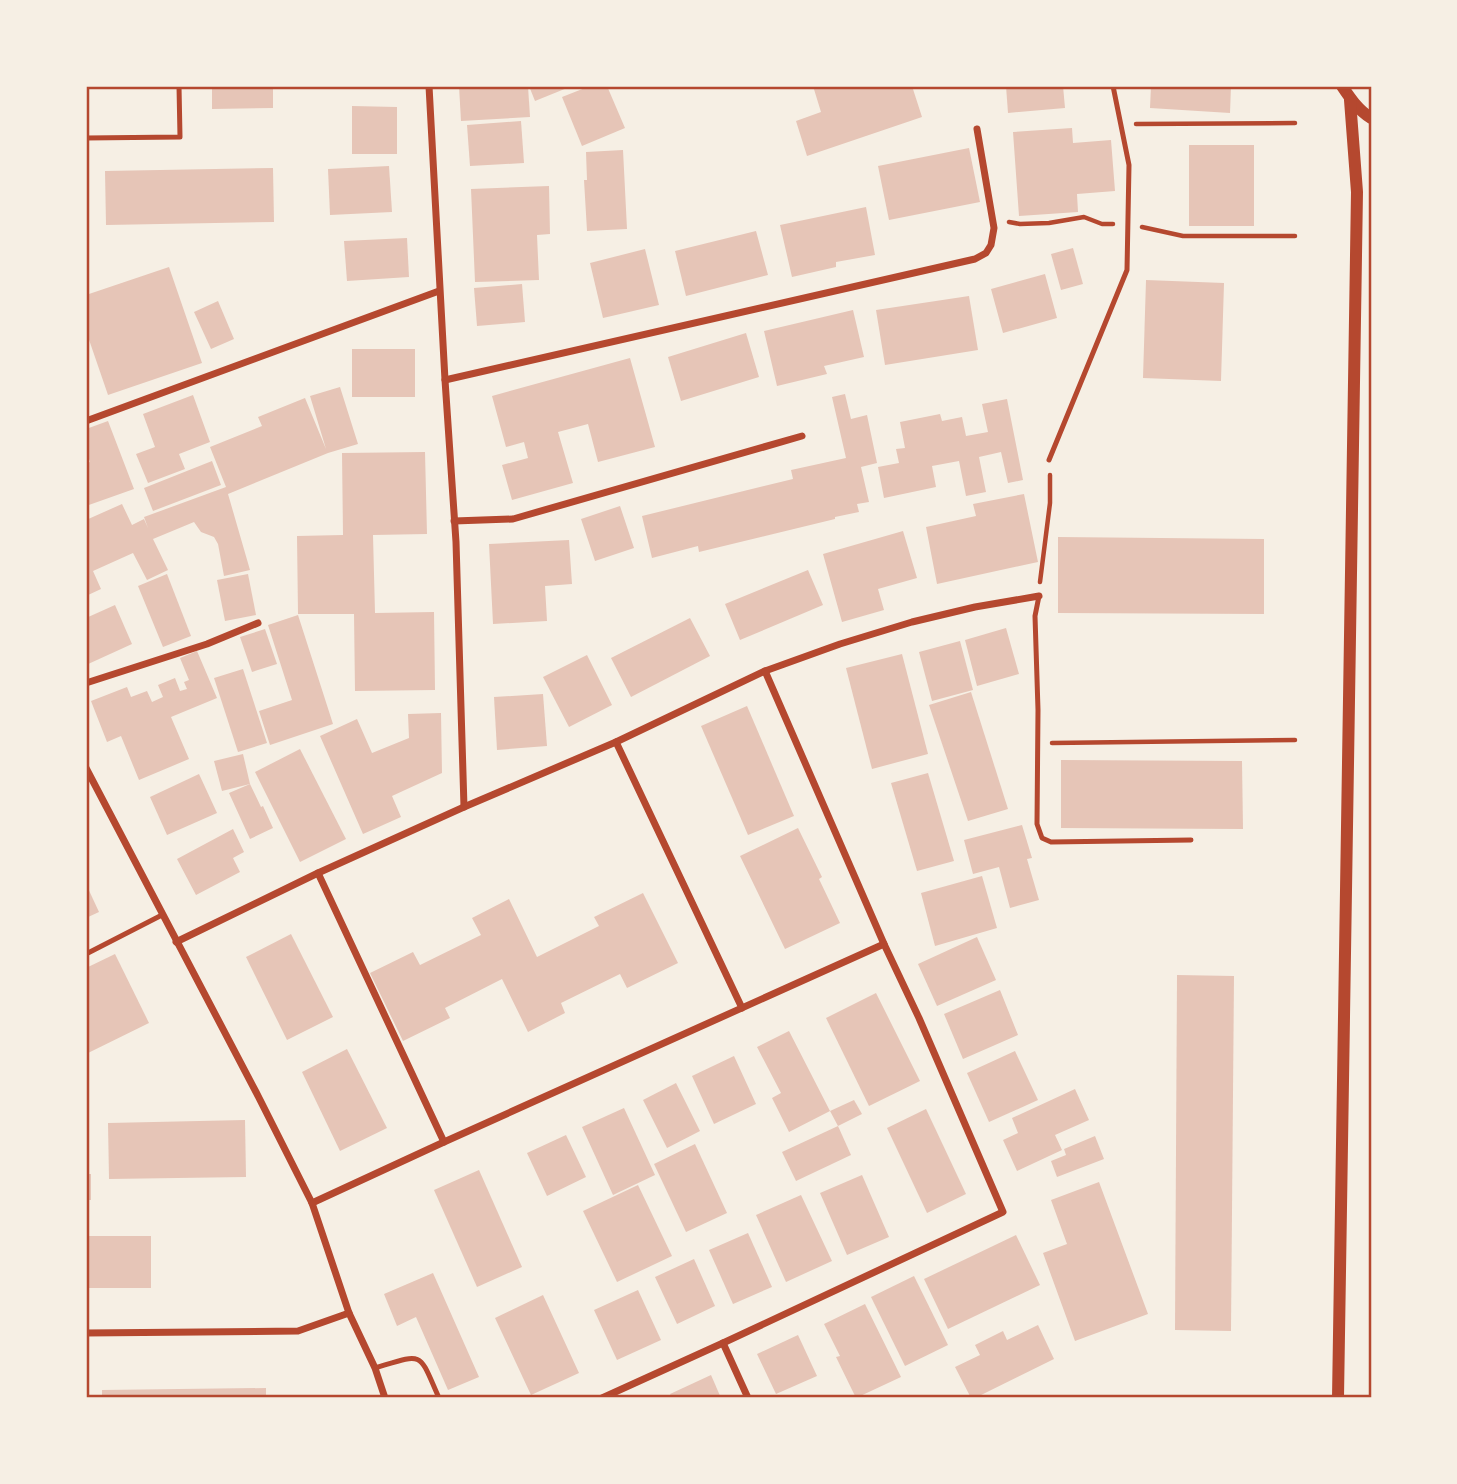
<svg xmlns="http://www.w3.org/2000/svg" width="1457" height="1484" viewBox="0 0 1457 1484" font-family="Rubik,sans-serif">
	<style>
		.building { fill: #e6c5b7 }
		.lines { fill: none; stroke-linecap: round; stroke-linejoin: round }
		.path { stroke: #b5482f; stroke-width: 4.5 }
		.service { stroke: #b5482f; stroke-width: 5 }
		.minor { stroke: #b5482f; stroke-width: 7 }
		.tertiary { stroke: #b5482f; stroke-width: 12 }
		.neatline { fill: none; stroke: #b5482f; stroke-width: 2.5 }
	</style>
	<rect width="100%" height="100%" fill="#f6efe4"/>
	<!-- building -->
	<g class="building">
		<polygon points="212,86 273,86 273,108 212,109"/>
		<polygon points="459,86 528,86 530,117 461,121"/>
		<polygon points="529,86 572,86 535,101"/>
		<polygon points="590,86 607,86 625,128 582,146 562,97"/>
		<polygon points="813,86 895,86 896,87 912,86 922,117 807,156 796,121 821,112"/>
		<polygon points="1006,86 1063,86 1065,108 1008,113"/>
		<polygon points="1151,86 1231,86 1230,113 1150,108"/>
		<polygon points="352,106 397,107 397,154 352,154"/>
		<polygon points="521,121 524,163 470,166 467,125"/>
		<polygon points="1072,128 1073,143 1111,140 1115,191 1077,194 1078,212 1019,216 1013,132"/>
		<rect x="1189" y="145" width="65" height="81"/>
		<polygon points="969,148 980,202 889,220 878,166"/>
		<polygon points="623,150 627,229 587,231 584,180 587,180 586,152"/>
		<polygon points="389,166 392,212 330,215 328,169"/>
		<polygon points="273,168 274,222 106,225 105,171"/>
		<polygon points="549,186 550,234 537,235 539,280 475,282 471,189"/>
		<polygon points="866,207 875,255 836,262 836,267 792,277 780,225"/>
		<polygon points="756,231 768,275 686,296 675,251"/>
		<polygon points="407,238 409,277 347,281 344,241"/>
		<polygon points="1073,248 1083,284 1061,290 1051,254"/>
		<polygon points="645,249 659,305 603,318 590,263"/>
		<polygon points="169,267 202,363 108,395 86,331 86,295"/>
		<polygon points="1045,274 1057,318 1003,333 991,289"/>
		<polygon points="1146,280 1224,283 1221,381 1143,378"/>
		<polygon points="522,284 525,322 477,326 474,288"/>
		<polygon points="969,296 978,350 885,365 876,310"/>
		<polygon points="218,301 234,339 211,349 194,312"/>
		<polygon points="853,310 864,357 824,366 827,374 777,386 764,331"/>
		<polygon points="746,333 759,377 681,401 668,357"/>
		<rect x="352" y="349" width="63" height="48"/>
		<polygon points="630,358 655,447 598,462 588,424 558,432 573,483 512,500 502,465 528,458 524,442 506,447 492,396"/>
		<polygon points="340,387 358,444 328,453 228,494 250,570 224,576 218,544 214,537 201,532 194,522 153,539 168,570 147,580 133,553 93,571 101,589 86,596 86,520 122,504 132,525 144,519 148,528 144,517 226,487 210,447 262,426 258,417 305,398 326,449 310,396"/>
		<polygon points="845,394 851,419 867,415 877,463 861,467 869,502 857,504 859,512 835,517 835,519 699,552 698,546 652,558 642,516 793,479 791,470 846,458 832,397"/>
		<polygon points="193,395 210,442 179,454 185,469 148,483 136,454 155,447 143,414"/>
		<polygon points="1007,399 1023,480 1008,483 1001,452 979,457 986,492 966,496 959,461 932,466 936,487 884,498 878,467 899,463 896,449 905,448 900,422 940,414 942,421 962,417 966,436 988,432 982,404"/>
		<polygon points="108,421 134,489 86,506 86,463 90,462 86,450 86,429"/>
		<polygon points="425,452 427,534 373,535 375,613 434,612 435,690 355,691 354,614 298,614 297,536 343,535 342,453"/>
		<polygon points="212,461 221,485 153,511 144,488"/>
		<polygon points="1024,494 1038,562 937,584 926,527 976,516 973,504"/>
		<polygon points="620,506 634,548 595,561 581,519"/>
		<polygon points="903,531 917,578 878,589 884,610 842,622 823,554"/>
		<polygon points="1058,537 1264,539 1264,614 1058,613"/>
		<polygon points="569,540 572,584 545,586 547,621 493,624 489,544"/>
		<polygon points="808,570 823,605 740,640 725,604"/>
		<polygon points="167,574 191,636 163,647 138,586"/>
		<polygon points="248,574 256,615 225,621 217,580"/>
		<polygon points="115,605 132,644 86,665 86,618"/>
		<polygon points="298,615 333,724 270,745 259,711 292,700 268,625"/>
		<polygon points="690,618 710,656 631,697 611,658"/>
		<polygon points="1006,628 1019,674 977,686 965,640"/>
		<polygon points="265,629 277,664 252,672 240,637"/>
		<polygon points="960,641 973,690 932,701 919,652"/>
		<polygon points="197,651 217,698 171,717 189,759 139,780 121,736 107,742 91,701 127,687 131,697 147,691 152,702 163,697 158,685 175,678 180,691 187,689 184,682 189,680 180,658"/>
		<polygon points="902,654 928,754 872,769 846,668"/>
		<polygon points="587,655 612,705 569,727 543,677"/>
		<polygon points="243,669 267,743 238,752 214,678"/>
		<polygon points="971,692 1008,809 968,821 929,705"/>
		<polygon points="543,694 547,746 497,750 494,697"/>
		<polygon points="747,706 794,816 748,835 701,726"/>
		<polygon points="441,713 442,773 392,796 401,817 363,834 320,736 357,719 372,753 409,738 408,714"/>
		<polygon points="300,749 346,839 300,862 255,772"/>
		<polygon points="243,754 250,784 222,791 214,761"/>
		<polygon points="1061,760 1242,761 1243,829 1061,828"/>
		<polygon points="928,773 954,861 917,871 891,783"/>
		<polygon points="199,774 217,813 167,835 150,797"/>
		<polygon points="250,784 261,807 263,806 273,828 250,839 229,793"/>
		<polygon points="1022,825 1032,858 1027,859 1039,900 1010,908 999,867 973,874 964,840"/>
		<polygon points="798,828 822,877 819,879 840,923 785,949 740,856"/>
		<polygon points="233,829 244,852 233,858 240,872 196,895 177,859"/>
		<polygon points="982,876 997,928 935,946 921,893"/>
		<polygon points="86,884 99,912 86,918"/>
		<polygon points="643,893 678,963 627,988 620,974 561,1003 565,1013 528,1032 502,979 445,1008 450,1018 403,1041 370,973 413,952 420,965 481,935 472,918 509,899 537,957 599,926 594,917"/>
		<polygon points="291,934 333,1017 287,1040 246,957"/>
		<polygon points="977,937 996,980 937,1006 918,964"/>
		<polygon points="115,954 149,1023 86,1054 86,968"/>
		<polygon points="1177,975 1234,976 1231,1331 1175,1330"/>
		<polygon points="1000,990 1018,1035 963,1059 944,1014"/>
		<polygon points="876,993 920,1081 869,1106 826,1018"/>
		<polygon points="789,1031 830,1111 789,1132 772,1098 781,1093 757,1047"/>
		<polygon points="347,1049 387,1128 340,1151 302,1072"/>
		<polygon points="1015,1051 1038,1100 989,1122 967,1073"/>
		<polygon points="734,1056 756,1104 714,1124 692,1076"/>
		<polygon points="676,1083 700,1131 667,1148 643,1100"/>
		<polygon points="1075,1089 1089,1120 1055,1135 1062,1150 1017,1171 1003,1140 1018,1133 1012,1118"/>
		<polygon points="854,1100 862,1114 838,1126 830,1111"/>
		<polygon points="624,1108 655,1175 613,1195 582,1127"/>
		<polygon points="926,1109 966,1194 927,1213 887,1128"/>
		<polygon points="245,1120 246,1177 109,1179 108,1123"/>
		<polygon points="838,1126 851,1155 796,1181 782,1152"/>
		<polygon points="566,1135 586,1177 547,1196 527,1153"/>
		<polygon points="1095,1136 1104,1159 1057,1177 1051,1161 1066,1155 1064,1149"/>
		<polygon points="695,1144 727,1213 686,1232 654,1164"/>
		<polygon points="479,1170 522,1267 477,1287 434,1190"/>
		<rect x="86" y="1174" width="5" height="26"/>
		<polygon points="862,1175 889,1237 847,1255 820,1193"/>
		<polygon points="1099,1182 1148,1314 1075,1341 1043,1253 1067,1244 1051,1200"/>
		<polygon points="638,1185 672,1256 617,1282 583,1211"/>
		<polygon points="801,1195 832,1261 786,1282 756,1215"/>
		<polygon points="748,1233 772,1287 733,1304 709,1250"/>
		<polygon points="1016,1235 1040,1285 948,1329 924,1279"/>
		<rect x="86" y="1236" width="65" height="52"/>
		<polygon points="694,1259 715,1306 677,1324 655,1277"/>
		<polygon points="433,1273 479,1377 448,1390 416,1317 397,1326 384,1294"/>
		<polygon points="914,1276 948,1345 905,1366 871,1297"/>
		<polygon points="638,1290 661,1340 617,1360 594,1310"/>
		<polygon points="543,1295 579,1373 531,1395 495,1318"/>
		<polygon points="865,1304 901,1377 856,1398 836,1357 840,1356 824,1324"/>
		<polygon points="1038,1325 1054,1359 975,1398 971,1398 955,1367 980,1355 975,1345 1003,1331 1007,1340"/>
		<polygon points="798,1335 817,1376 776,1394 757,1354"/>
		<polygon points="711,1375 721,1398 672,1398 670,1394"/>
		<polygon points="266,1388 266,1398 102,1398 102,1390"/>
	</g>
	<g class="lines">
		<!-- path -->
		<g class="path">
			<polyline points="1136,124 1295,123"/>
			<polyline points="1009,222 1020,224 1049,223 1084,217 1102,224 1113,224"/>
			<polyline points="1142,227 1183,236 1295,236"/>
			<polyline points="1040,582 1050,503 1050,475"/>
			<polyline points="1052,743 1295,740"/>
		</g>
		<!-- service -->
		<g class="service">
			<polyline points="86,138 180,137 179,86"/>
			<polyline points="1049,460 1127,270 1129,165 1113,86"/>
			<polyline points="1039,596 1035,616 1038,710 1037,824 1042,838 1051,842 1191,840"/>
			<polyline points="86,954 162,915"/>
			<path d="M375 1368C425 1353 418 1351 439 1398"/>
		</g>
		<!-- minor -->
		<g class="minor">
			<polyline points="429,86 445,380 456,542 464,807"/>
			<polyline points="445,380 975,259 986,253 991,245 994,228 977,129"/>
			<polyline points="86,421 439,291"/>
			<polyline points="454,521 513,519 802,436"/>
			<polyline points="86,683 207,644 258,623"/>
			<polyline points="616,742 742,1008"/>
			<polyline points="86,768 256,1092 312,1203 349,1313 375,1368 385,1398"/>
			<polyline points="318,873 444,1142"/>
			<polyline points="176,942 318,873 464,807 616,742 765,671 840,644 912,622 975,607 1039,596"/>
			<polyline points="312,1203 444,1142 884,944"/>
			<polyline points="86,1333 298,1331 349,1313"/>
			<polyline points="723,1343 748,1398"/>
			<polyline points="602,1398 723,1343 1003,1212 919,1018 884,944 765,671"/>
		</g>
		<!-- tertiary -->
		<g class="tertiary">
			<path d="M1342 86C1350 98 1358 110 1371 118"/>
			<polyline points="1338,1398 1357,192 1350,100"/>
		</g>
	</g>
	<!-- border -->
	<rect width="1457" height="1484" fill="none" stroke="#f6efe4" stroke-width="175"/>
	<rect x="88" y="88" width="1282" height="1308" class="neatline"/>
</svg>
